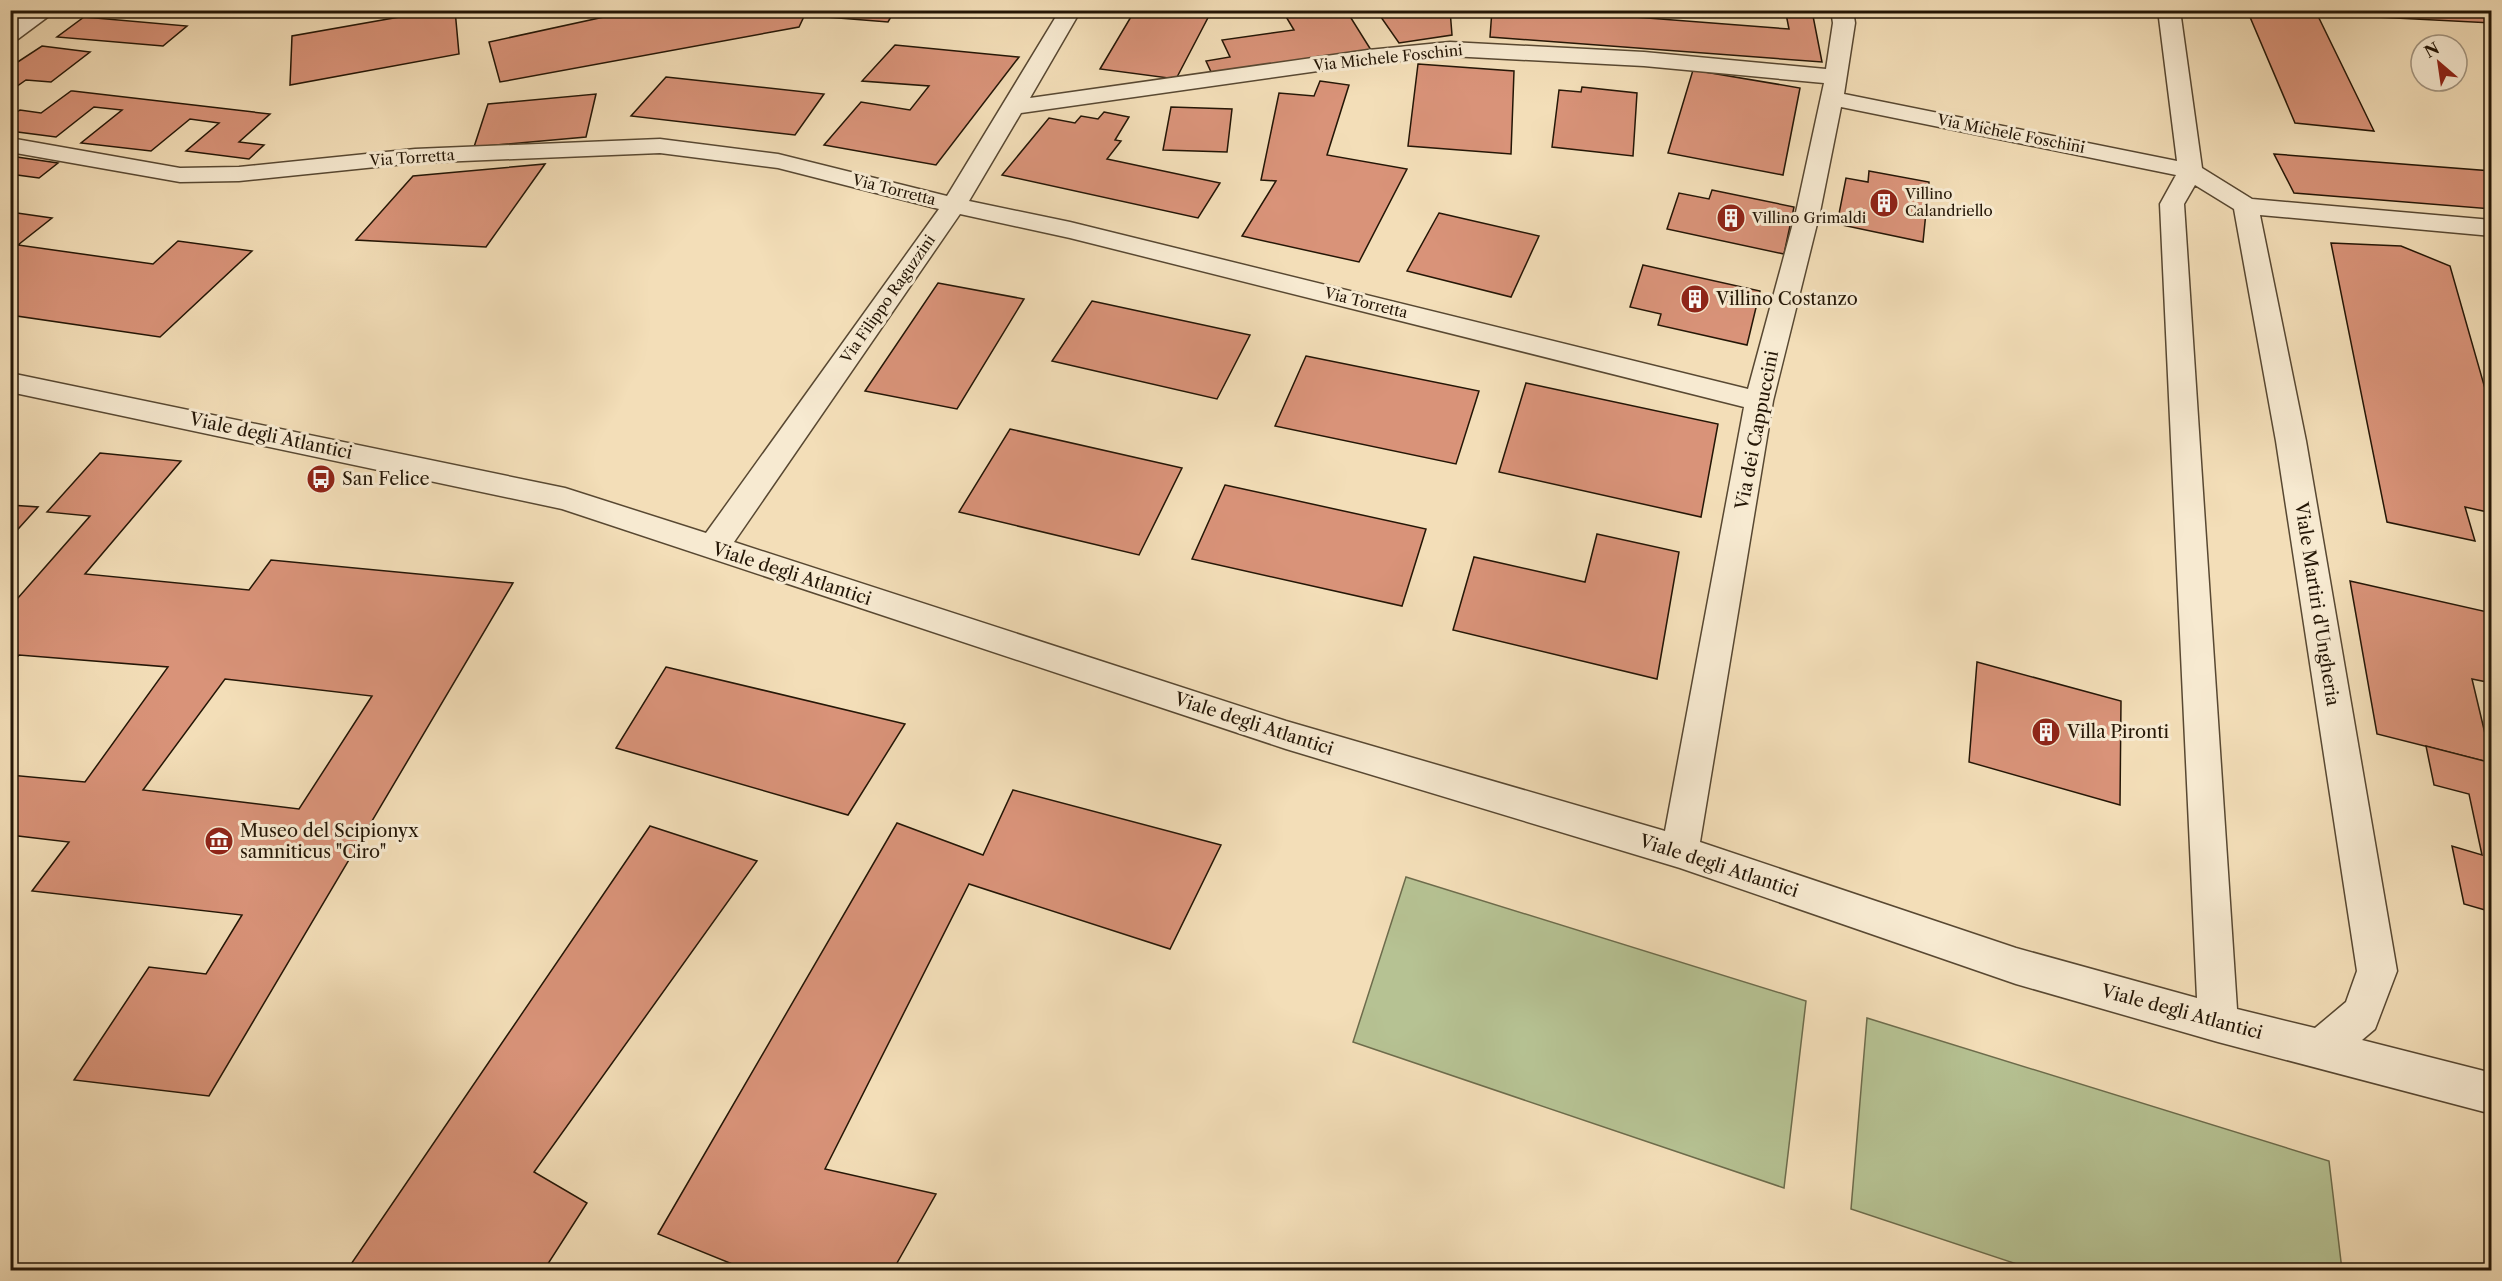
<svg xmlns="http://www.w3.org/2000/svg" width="2502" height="1281" viewBox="0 0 2502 1281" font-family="'Libre Caslon Text',serif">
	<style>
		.green { fill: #b6c293; stroke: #6d6c4c; stroke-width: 1.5 }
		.building { fill: #d99379; stroke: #241606; stroke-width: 1.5; fill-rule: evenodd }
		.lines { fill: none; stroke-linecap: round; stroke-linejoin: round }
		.street-casing { stroke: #584832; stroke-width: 3 }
		.street { fill: #f7ead1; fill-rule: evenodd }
		.labels { text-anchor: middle; stroke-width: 6; stroke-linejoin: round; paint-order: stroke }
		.far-street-label { font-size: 15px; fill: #241606; stroke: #f7ead1 }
		.far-poi-label { font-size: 15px; fill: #241606; stroke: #f7ead1; text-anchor: start }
		.poi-label { font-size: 18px; fill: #241606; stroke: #f7ead1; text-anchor: start }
		.street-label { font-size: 18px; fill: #241606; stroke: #f7ead1 }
	</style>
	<rect width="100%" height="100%" fill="#f3deb8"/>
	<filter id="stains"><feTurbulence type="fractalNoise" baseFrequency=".00333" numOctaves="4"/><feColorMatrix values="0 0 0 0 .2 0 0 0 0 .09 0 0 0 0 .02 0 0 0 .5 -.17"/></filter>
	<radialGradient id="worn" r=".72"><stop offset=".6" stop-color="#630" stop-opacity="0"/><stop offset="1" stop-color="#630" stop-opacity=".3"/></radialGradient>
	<!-- green -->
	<g class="green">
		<polygon points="1406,877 1806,1001 1784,1188 1353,1042"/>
		<polygon points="1867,1018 2329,1161 2342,1270 2035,1270 1851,1209"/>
	</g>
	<!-- building -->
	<g class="building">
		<polygon points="439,10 455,10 459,54 290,85 292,36"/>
		<polygon points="636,10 807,10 799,27 500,82 489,42"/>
		<polygon points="831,10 895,10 888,22 827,17"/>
		<polygon points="1135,10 1212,10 1176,79 1100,69"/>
		<polygon points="1282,10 1346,10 1371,50 1212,74 1206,61 1230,57 1222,40 1294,30"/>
		<polygon points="1376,10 1450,10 1452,35 1399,43"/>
		<polygon points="1492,10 1544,10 1789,29 1786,14 1813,16 1822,62 1490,37"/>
		<polygon points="2247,10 2315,10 2374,131 2295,123"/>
		<polygon points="2315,10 2492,10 2492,23 2318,14"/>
		<polygon points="84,17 187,26 163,46 57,37"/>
		<polygon points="895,45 1019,57 936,165 824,145 861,102 910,110 929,86 862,81"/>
		<polygon points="42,46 90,52 51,82 26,80 10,91 10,67"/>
		<polygon points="1418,64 1514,71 1511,154 1408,146"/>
		<polygon points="1693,70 1800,88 1783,175 1668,153"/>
		<polygon points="666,77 824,94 795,135 631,116"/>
		<polygon points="1320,81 1349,85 1327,155 1407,169 1359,262 1242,236 1276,181 1261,180 1279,93 1314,96"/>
		<polygon points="1582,87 1637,93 1633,156 1552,147 1559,90 1581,92"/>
		<polygon points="71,91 73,91 270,114 239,142 264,145 249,159 186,151 219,123 190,119 151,151 81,143 122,110 94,107 56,137 10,131 10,117 20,110 41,113"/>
		<polygon points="596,94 586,137 474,147 488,104"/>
		<polygon points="1171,107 1232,109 1227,152 1163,150"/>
		<polygon points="1104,112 1129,117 1115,140 1121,141 1107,159 1220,183 1198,218 1002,175 1049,118 1075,123 1081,116 1098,119"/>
		<polygon points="2274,154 2492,171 2492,209 2294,193"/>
		<polygon points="10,156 58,163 39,178 10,174"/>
		<polygon points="545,164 486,247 356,240 413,176"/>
		<polygon points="1869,171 1929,182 1923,242 1837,224 1846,178 1868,182"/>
		<polygon points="1712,190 1794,207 1784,254 1667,229 1679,193 1709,199"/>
		<polygon points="10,212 52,218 18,245 153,264 178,241 252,251 160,337 10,315"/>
		<polygon points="1439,213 1539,236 1511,297 1407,271"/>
		<polygon points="2331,243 2401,246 2450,266 2492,413 2492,513 2465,507 2475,541 2387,522"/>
		<polygon points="1643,265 1760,291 1747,345 1658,325 1661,314 1630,307"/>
		<polygon points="938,283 1024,299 957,409 865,391"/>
		<polygon points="1092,301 1250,335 1217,399 1052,361"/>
		<polygon points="1306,356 1479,391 1456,464 1275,426"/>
		<polygon points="1526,383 1718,424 1701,517 1499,472"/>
		<polygon points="1010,429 1182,468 1139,555 959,512"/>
		<path d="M100 453 181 461 85 574 249 590 271 560 513 583 209 1096 74 1080 149 967 206 974 242 915 32 891 69 842 10 835V775L85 782 168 667 19 655 10 665V607L90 516 47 512ZM225 679 372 696 299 809 143 790Z"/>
		<polygon points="1225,485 1426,529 1402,606 1192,559"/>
		<polygon points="10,505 38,507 10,538"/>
		<polygon points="1597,534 1679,552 1657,679 1453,630 1474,557 1585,582"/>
		<polygon points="2350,581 2492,613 2492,683 2472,679 2487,742 2492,743 2492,763 2377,734"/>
		<polygon points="1977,662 2121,701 2120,805 1969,762"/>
		<polygon points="666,667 905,724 848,815 616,748"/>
		<polygon points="2426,746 2492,763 2492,912 2464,904 2452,846 2482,855 2469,794 2434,785"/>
		<polygon points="1013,790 1221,845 1170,949 969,884 825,1169 936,1194 893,1270 747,1270 658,1234 897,823 983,855"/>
		<polygon points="650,826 757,861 534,1172 587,1203 544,1270 347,1270"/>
	</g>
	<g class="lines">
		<!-- street casing -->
		<g class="street-casing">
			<g id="street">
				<polygon points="32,10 57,10 18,39 10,40 10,24"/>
				<path d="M1060 10H1081L1030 98 1368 50 1450 42 1644 52 1826 69 1833 23 1831 10H1853L1855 23 1844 94 2177 161 2158 10H2180L2202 168 2252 199 2492 220V236L2260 215 2306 441 2397 971 2375 1029 2362 1040 2492 1073V1114L2218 1042 2016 984 1680 868 1286 749 562 509 10 392V373L565 488 706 533 939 209 778 168 660 153 415 163 239 181 180 182 10 152V138L180 168 239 167 415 149 660 139 778 154 947 196ZM1450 56 1644 66 1824 83 1796 212 1748 389 1070 222 969 201 1021 113 1368 64ZM1841 107 2176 175 2160 204 2197 998 2016 948 1700 842 1773 401 1820 212ZM2195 185 2234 209 2276 441 2357 971 2346 1002 2315 1028 2237 1009 2184 204ZM960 214 1070 238 1744 407 1665 831 1286 721 734 542Z"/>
			</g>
		</g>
		<!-- street -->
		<use href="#street" class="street"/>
	</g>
	<!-- icons -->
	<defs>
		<g id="building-disc" transform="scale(1.5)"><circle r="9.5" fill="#8f2418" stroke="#f7ead1"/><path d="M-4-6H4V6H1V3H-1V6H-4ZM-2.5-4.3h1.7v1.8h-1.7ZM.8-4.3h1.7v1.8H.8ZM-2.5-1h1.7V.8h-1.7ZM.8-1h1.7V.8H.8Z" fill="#fff"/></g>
		<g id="bus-disc" transform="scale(1.5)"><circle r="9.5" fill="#8f2418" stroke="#f7ead1"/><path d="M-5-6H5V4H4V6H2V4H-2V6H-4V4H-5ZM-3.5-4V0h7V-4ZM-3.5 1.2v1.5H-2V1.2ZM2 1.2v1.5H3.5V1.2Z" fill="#fff"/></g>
		<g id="museum-disc" transform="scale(1.5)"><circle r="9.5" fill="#8f2418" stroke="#f7ead1"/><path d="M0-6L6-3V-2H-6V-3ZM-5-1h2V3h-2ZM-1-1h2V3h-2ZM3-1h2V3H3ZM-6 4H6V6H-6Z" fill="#fff"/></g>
	</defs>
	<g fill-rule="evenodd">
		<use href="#building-disc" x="1884" y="203"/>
		<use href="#building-disc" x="1731" y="218"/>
		<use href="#building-disc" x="1695" y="299"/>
		<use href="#bus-disc" x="321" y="479"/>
		<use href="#building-disc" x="2046" y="732"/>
		<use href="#museum-disc" x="219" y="841"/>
	</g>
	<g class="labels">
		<!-- far-street labels -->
		<g class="far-street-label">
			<text transform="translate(1388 58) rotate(-6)" y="5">Via Michele Foschini</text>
			<text transform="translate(2011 134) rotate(11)" y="5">Via Michele Foschini</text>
			<text transform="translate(412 158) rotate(-4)" y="5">Via Torretta</text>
			<text transform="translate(894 190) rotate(14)" y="5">Via Torretta</text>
			<text transform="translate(888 299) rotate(-55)" y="5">Via Filippo Raguzzini</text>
			<text transform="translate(1366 303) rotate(14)" y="5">Via Torretta</text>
		</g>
		<!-- far-poi labels -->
		<g class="far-poi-label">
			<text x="1905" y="199">Villino<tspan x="1905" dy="17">Calandriello</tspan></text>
			<text x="1752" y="223">Villino Grimaldi</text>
		</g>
		<!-- poi labels -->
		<g class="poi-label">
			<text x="1716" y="305">Villino Costanzo</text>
			<text x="342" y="485">San Felice</text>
			<text x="2067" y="738">Villa Pironti</text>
			<text x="240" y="837">Museo del Scipionyx<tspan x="240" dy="21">samniticus "Ciro"</tspan></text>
		</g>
		<!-- street labels -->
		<g class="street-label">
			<text transform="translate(1757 430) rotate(-79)" y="6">Via dei Cappuccini</text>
			<text transform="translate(271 436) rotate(12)" y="6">Viale degli Atlantici</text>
			<text transform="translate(792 574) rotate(18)" y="6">Viale degli Atlantici</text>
			<text transform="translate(2317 604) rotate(81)" y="6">Viale Martiri d'Ungheria</text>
			<text transform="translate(1254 724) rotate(18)" y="6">Viale degli Atlantici</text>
			<text transform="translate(1719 866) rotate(18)" y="6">Viale degli Atlantici</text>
			<text transform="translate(2182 1012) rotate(15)" y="6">Viale degli Atlantici</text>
		</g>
	</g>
	<!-- margin -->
	<rect width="2502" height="1281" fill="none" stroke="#f3deb8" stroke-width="36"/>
	<rect x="12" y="12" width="2478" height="1257" fill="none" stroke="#241606" stroke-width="3"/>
	<rect x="18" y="18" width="2466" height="1245" fill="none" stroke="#241606" stroke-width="1.5"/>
	<!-- north arrow -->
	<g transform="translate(2439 63) rotate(331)"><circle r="28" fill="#f7ead1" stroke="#a39580" stroke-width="1.5"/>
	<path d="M0-4.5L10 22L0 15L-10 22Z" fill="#8f2418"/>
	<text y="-9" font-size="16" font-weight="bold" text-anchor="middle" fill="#241606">N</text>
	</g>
	<rect width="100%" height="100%" filter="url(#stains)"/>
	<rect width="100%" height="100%" fill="url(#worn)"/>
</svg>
